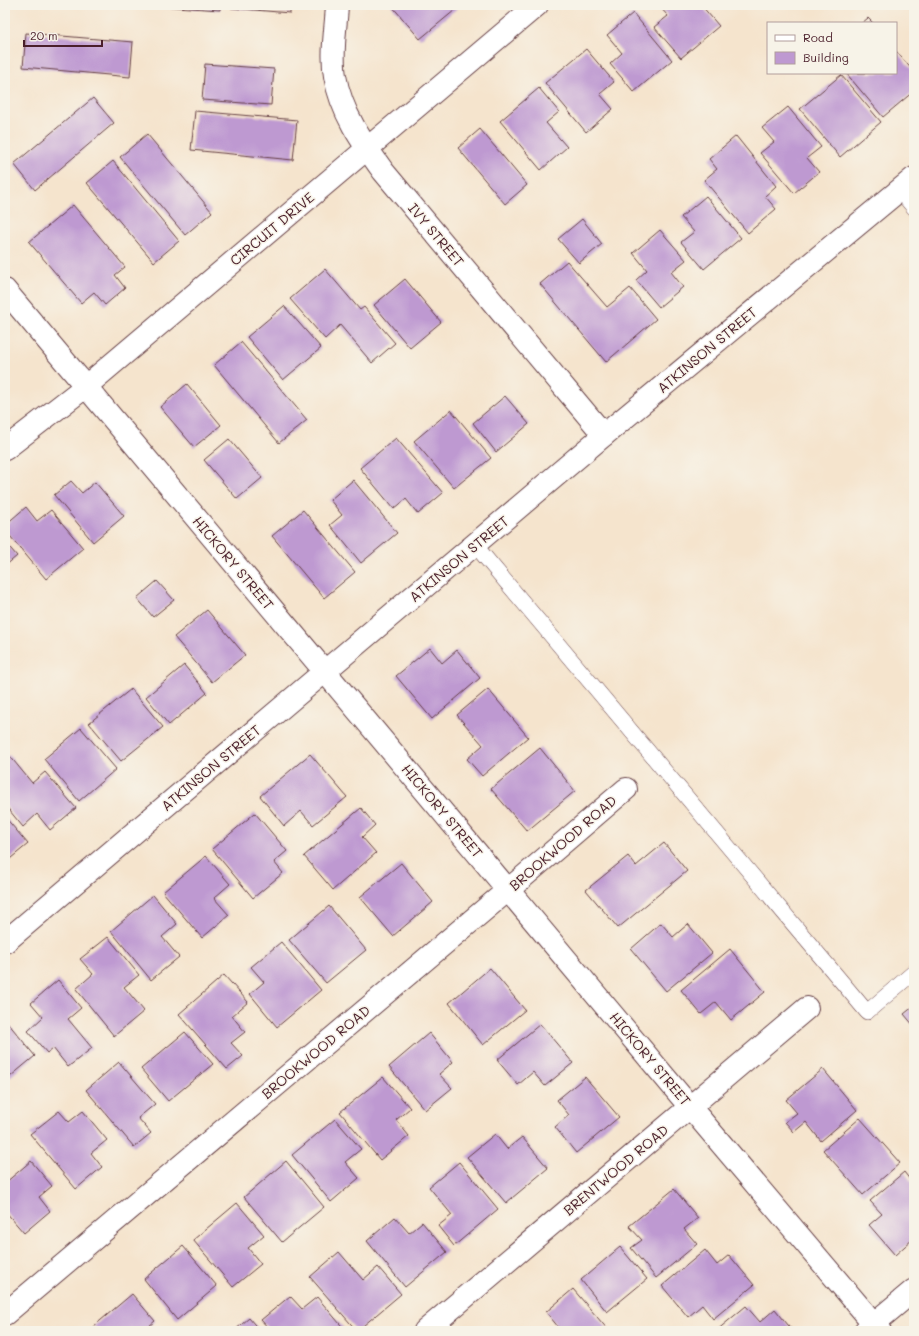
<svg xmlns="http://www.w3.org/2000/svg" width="919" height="1336" viewBox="0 0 919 1336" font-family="Mali,sans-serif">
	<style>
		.building { fill: #be99d1 }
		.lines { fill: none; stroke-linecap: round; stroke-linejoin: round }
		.service-casing { stroke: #643d43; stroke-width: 16 }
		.minor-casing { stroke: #643d43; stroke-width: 24 }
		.tertiary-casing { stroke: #643d43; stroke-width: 24 }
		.service { stroke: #fff; stroke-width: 15 }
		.minor { stroke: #fff; stroke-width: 22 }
		.tertiary { stroke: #fff; stroke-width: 22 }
		.labels { text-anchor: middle; stroke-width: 3; stroke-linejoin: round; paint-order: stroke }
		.street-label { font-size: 14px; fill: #4a1f2b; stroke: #f7f3e8 }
	</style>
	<rect width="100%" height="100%" fill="#f7f3e8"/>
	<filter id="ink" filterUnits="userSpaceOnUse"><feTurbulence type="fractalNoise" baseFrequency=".025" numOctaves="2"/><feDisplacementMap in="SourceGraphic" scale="8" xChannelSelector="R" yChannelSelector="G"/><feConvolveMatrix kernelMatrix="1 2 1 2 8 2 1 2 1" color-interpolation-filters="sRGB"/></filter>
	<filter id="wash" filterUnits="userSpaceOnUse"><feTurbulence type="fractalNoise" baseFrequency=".012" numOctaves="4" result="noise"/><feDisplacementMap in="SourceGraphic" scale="16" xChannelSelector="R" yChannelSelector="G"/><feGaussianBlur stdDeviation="0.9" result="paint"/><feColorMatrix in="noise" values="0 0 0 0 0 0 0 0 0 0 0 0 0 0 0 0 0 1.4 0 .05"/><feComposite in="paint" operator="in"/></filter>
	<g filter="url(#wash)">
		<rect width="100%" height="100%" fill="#f5e4cd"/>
		<g id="blocks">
			<!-- building -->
			<g class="building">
				<polygon points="161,5 220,5 220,10 161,6"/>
				<polygon points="231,5 290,5 290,13 231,8"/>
				<polygon points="391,5 461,5 420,39"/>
				<polygon points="658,5 701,5 719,26 681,58 654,27 668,16"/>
				<polygon points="633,13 672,60 634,92 610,64 622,53 607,35"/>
				<polygon points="868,18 873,23 862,23"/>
				<polygon points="26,33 133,42 130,77 23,67"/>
				<polygon points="586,49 614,82 600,94 613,109 586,132 545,83"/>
				<polygon points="896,51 914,72 914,91 883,117 846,73 896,73"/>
				<polygon points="205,64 274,69 271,105 202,100"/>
				<polygon points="841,75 881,122 840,157 800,109"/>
				<polygon points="539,88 559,112 546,123 567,147 541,170 500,121"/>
				<polygon points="93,98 114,123 35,190 14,164"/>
				<polygon points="788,107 821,147 807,158 819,172 794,193 760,153 774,142 762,128"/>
				<polygon points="195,111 297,120 293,160 191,150"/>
				<polygon points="480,129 527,185 505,204 458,148"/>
				<polygon points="147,134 212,212 185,235 120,157"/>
				<polygon points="736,136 776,186 765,196 776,209 748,233 704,180 717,169 709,159"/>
				<polygon points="113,161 179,241 154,262 87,183"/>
				<polygon points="706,196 741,238 704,269 681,242 694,232 681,217"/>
				<polygon points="73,205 125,267 115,275 125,288 105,305 94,292 81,303 29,242"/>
				<polygon points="582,219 602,244 579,263 558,239"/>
				<polygon points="660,230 686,260 671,272 683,287 659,307 636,280 647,270 633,253"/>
				<polygon points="567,261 607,307 630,288 656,319 606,362 540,284"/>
				<polygon points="325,269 360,310 364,307 395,343 372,363 340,325 325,339 290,299"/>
				<polygon points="405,279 441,322 410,348 374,305"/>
				<polygon points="284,306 321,348 283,380 247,337"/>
				<polygon points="241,342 307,420 279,443 214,365"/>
				<polygon points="187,384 221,425 194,447 160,407"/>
				<polygon points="505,396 529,424 496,452 473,423"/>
				<polygon points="451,410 491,458 454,488 414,441"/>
				<polygon points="396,438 443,493 418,514 406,499 394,509 360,468"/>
				<polygon points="229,439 262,478 237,499 204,460"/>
				<polygon points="353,480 397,533 361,563 330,525 342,515 330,500"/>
				<polygon points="71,481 82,493 95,482 124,516 93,542 54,495"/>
				<polygon points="26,507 37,521 51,510 83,548 46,579 5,530 5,525"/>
				<polygon points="303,510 355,572 324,598 272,536"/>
				<polygon points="5,542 17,556 5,566"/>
				<polygon points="157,581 174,600 153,617 137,598"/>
				<polygon points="207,610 245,655 212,682 174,637"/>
				<polygon points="430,648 442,663 457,650 480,678 432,719 396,676"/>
				<polygon points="184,665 207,693 169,725 146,697"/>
				<polygon points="131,689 163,727 121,761 89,723"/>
				<polygon points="488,689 528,737 482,776 467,759 483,745 457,715"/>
				<polygon points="81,728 116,769 79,801 44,759"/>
				<polygon points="540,748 575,791 527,831 491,789"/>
				<polygon points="310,754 347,797 313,825 301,811 284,826 260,796"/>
				<polygon points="9,755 32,783 45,772 76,808 50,830 37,814 23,827 5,805 5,759"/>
				<polygon points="361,808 375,825 362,837 376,853 333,890 304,856"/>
				<polygon points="255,813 287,851 274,862 283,873 253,898 212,849"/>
				<polygon points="5,817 28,844 5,863"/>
				<polygon points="664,843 687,871 618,928 586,890 628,856 636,866"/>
				<polygon points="206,856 230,884 214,898 229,915 202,938 163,892"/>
				<polygon points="401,863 433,902 393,936 360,897"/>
				<polygon points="153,895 177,924 162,937 179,957 151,980 111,931"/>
				<polygon points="329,906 366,950 326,983 289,940"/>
				<polygon points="661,923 673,937 688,924 712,953 666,991 631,949"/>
				<polygon points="108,937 139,975 124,987 144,1011 114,1036 76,989 93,974 80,959"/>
				<polygon points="281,942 321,990 277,1027 250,994 264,982 251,967"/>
				<polygon points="730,949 765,992 731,1020 716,1002 701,1014 681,990"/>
				<polygon points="490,968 525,1010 483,1045 449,1003"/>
				<polygon points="224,975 248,1002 232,1016 245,1032 231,1043 243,1056 227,1069 179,1014"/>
				<polygon points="58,980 81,1008 68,1019 92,1048 68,1067 53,1048 47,1053 28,1031 43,1017 31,1003"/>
				<polygon points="914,1006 914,1026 904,1014"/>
				<polygon points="8,1023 35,1056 5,1081 5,1026"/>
				<polygon points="540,1024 573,1063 545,1086 533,1072 518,1085 497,1060"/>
				<polygon points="185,1032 213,1064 168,1101 141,1069"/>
				<polygon points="429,1033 453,1062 439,1074 452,1088 425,1110 389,1067"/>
				<polygon points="119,1062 155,1104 138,1118 151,1133 134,1147 86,1090"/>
				<polygon points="823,1069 857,1110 821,1141 806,1122 794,1132 785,1122 797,1113 786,1100"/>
				<polygon points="383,1077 410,1108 396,1120 409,1136 380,1160 340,1112"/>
				<polygon points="585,1077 619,1117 576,1153 555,1127 569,1115 557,1100"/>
				<polygon points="59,1111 69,1122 83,1111 107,1140 91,1153 102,1167 76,1189 30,1134"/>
				<polygon points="860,1118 900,1163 863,1195 823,1150"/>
				<polygon points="335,1119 361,1149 345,1162 359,1178 331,1202 292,1155"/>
				<polygon points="495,1134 507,1149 522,1137 548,1168 506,1203 467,1157"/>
				<polygon points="31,1161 52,1186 39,1197 50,1211 24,1233 5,1211 5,1183"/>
				<polygon points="286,1161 324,1207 282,1242 244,1197"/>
				<polygon points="459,1162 498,1209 454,1246 438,1226 452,1215 429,1187"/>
				<polygon points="904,1172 911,1181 914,1178 914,1238 895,1255 869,1225 882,1214 870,1201"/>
				<polygon points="674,1189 698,1218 684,1229 697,1244 656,1278 631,1248 642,1240 629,1226"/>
				<polygon points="237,1203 264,1235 248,1248 261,1264 233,1287 193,1240"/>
				<polygon points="395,1217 409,1233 422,1222 447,1252 405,1287 367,1241"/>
				<polygon points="183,1246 217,1286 177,1320 144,1279"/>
				<polygon points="620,1247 647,1279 607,1312 581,1280"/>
				<polygon points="705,1250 717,1265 729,1255 754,1285 713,1319 702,1305 688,1317 662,1286"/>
				<polygon points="339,1252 363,1280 378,1267 401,1294 357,1331 310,1277"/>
				<polygon points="573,1289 609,1331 555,1331 559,1328 546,1312"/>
				<polygon points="132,1294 155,1321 143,1331 99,1331 94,1326"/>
				<polygon points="290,1296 302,1309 317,1297 346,1331 271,1331 261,1320"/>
				<polygon points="746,1306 760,1322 775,1309 793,1331 716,1331"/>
				<polygon points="249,1318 260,1331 234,1331"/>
			</g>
		</g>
	</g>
	<g filter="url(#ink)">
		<use href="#blocks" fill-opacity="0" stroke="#643d43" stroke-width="1"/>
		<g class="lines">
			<!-- service casing -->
			<g class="service-casing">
				<g id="service">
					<polyline points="899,190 914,208"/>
					<polyline points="475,545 867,1012 914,972"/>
				</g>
			</g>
			<!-- minor casing -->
			<g class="minor-casing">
				<g id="minor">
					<path d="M337 5C336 28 331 53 335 76 341 112 362 142 383 171L604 435"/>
					<polyline points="5,290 690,1107 880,1331"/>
					<polyline points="5,449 85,387 537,5"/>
					<polyline points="5,1314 508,890 626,789"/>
					<polyline points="425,1331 807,1008"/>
					<polyline points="865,1331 914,1290"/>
				</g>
			</g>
			<!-- tertiary casing -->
			<g class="tertiary-casing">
				<polyline id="tertiary" points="5,942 604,435 914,178"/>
			</g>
			<!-- service -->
			<use href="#service" class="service"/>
			<!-- minor -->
			<use href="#minor" class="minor"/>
			<!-- tertiary -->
			<use href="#tertiary" class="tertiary"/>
		</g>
	</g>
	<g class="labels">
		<!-- street labels -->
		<g class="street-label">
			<text transform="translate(272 229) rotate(-40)" y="5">CIRCUIT DRIVE</text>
			<text transform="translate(436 235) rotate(50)" y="5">IVY STREET</text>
			<text transform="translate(707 350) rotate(-40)" y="5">ATKINSON STREET</text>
			<text transform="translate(459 559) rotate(-40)" y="5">ATKINSON STREET</text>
			<text transform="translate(233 563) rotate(50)" y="5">HICKORY STREET</text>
			<text transform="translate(211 768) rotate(-40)" y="5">ATKINSON STREET</text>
			<text transform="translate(442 811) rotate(50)" y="5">HICKORY STREET</text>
			<text transform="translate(563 843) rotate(-41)" y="5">BROOKWOOD ROAD</text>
			<text transform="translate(316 1052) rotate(-40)" y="5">BROOKWOOD ROAD</text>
			<text transform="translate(650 1059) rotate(50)" y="5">HICKORY STREET</text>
			<text transform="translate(616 1170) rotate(-40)" y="5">BRENTWOOD ROAD</text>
		</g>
	</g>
	<!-- margin -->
	<rect width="919" height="1336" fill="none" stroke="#f7f3e8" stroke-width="20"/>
	<!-- legend -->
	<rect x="767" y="22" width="130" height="52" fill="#f7f3e8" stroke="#b29e9c"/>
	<rect x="775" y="35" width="20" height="6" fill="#ffffff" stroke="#b29e9c"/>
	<text x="803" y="42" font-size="12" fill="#4a1f2b">Road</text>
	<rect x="775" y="52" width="20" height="12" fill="#be99d1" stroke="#b29e9c"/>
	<text x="803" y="62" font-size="12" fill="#4a1f2b">Building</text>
	<!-- scale -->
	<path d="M24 40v6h78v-6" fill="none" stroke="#4a1f2b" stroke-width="2"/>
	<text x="30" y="40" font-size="12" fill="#4a1f2b" stroke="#f7f3e8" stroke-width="3" paint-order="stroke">20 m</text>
</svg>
